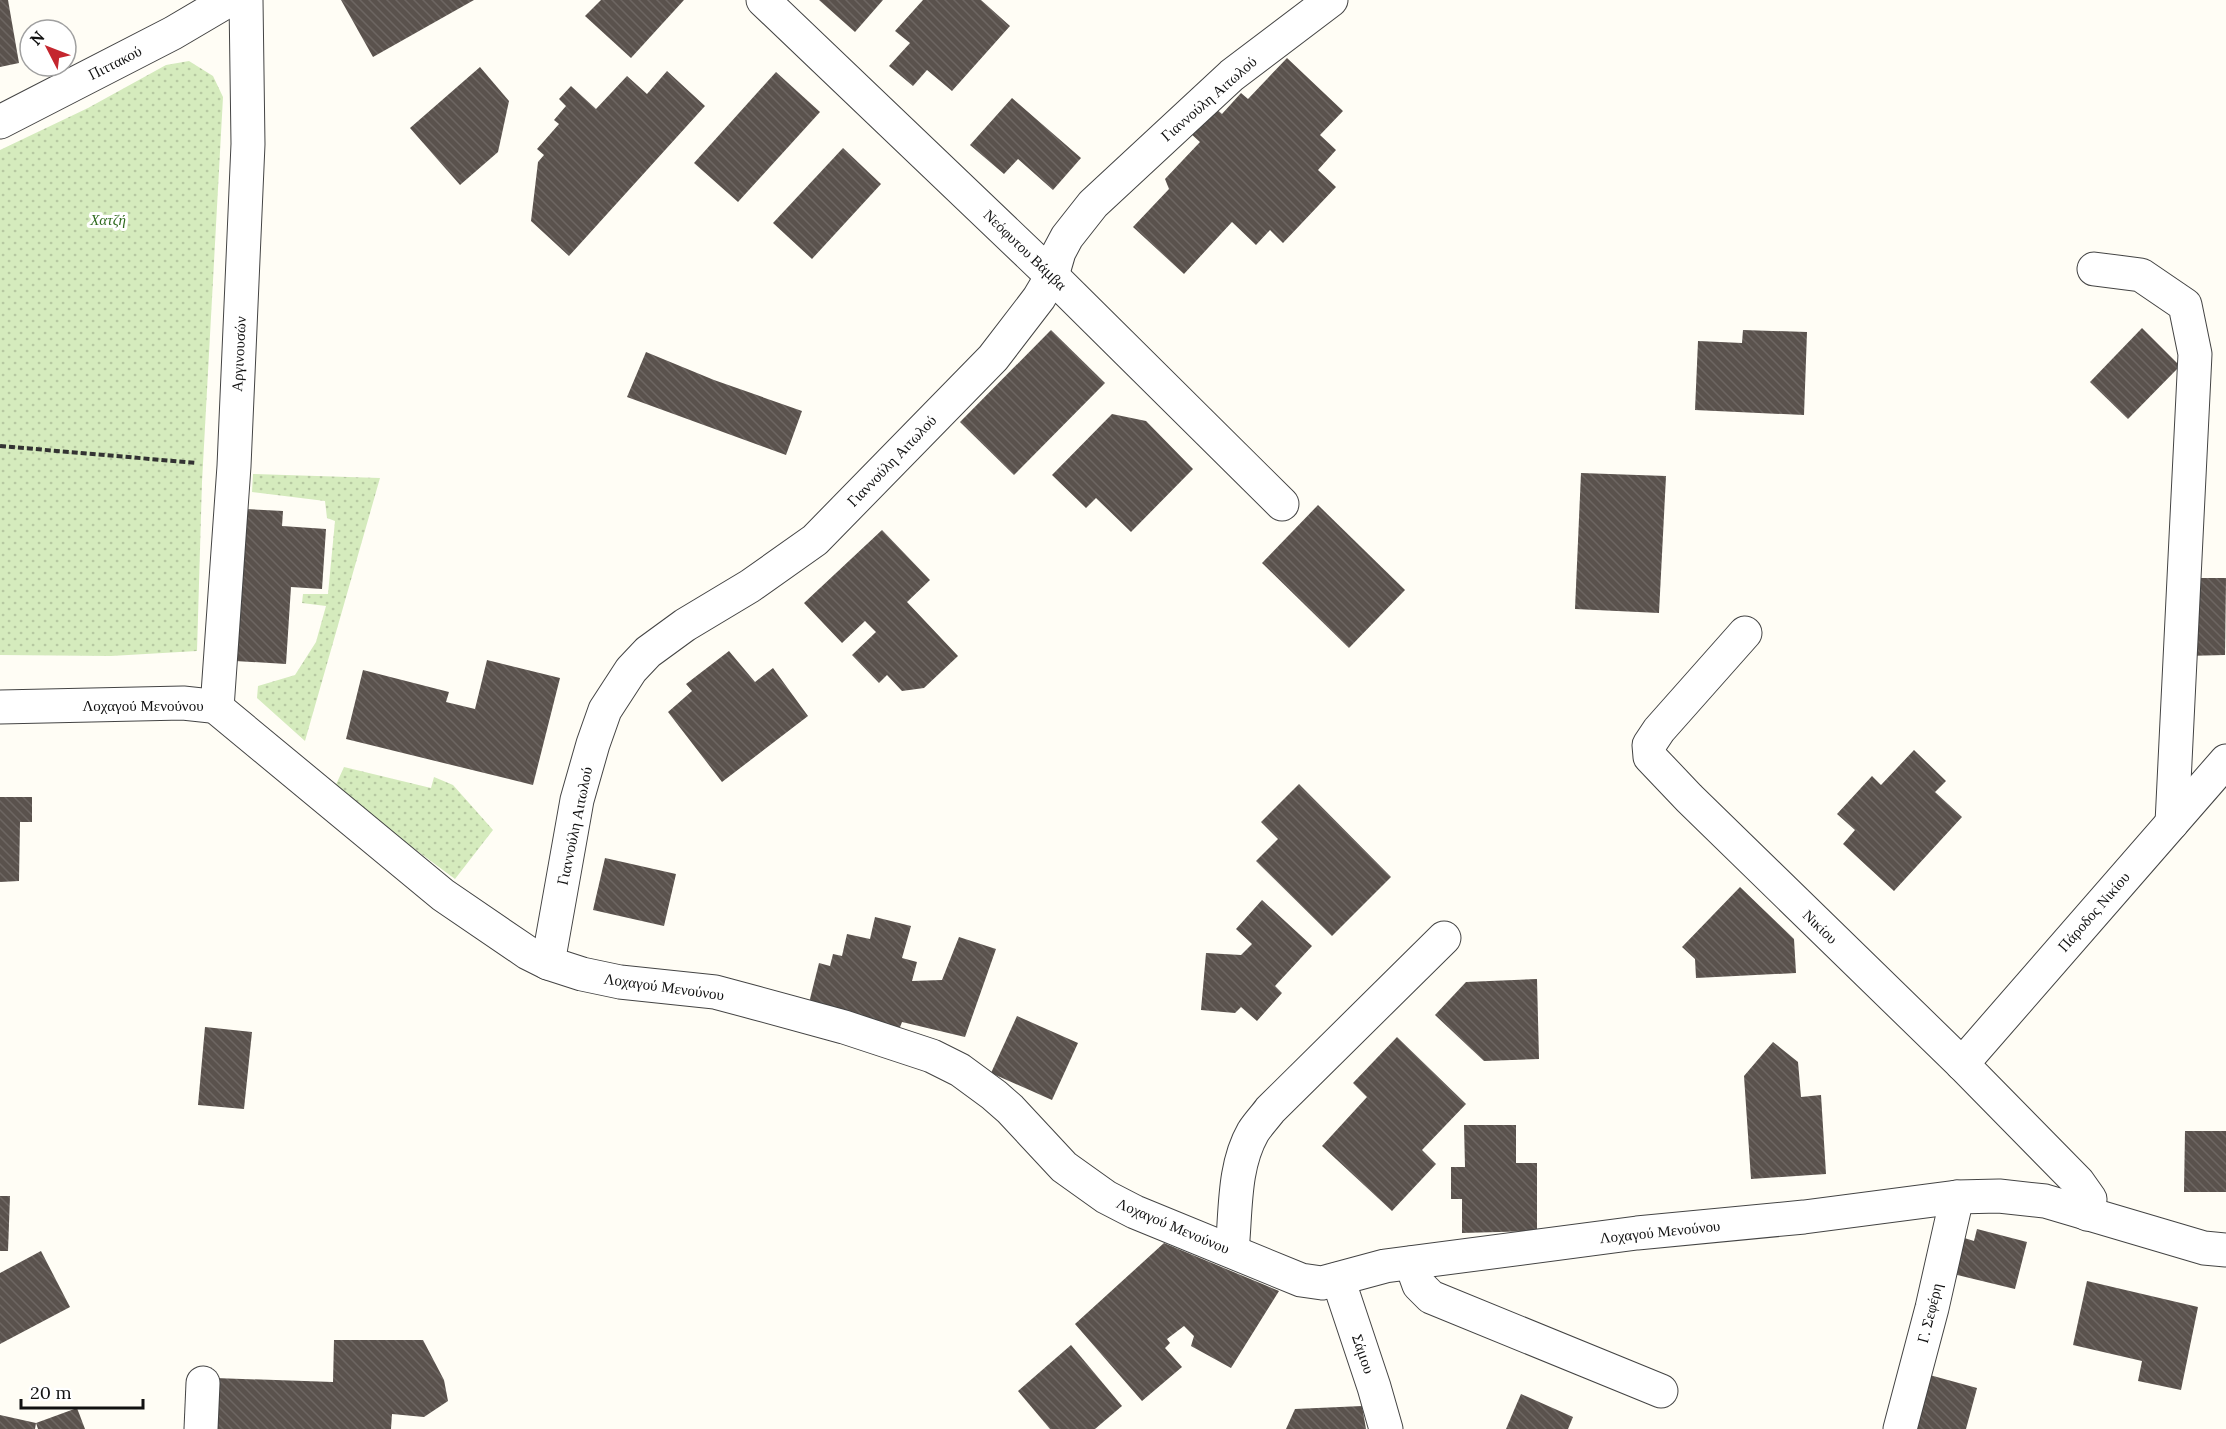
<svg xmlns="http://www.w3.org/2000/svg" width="2226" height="1429" viewBox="0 0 2226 1429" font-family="Lora,serif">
	<defs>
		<pattern id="grass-dots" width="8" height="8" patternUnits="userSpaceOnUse" patternTransform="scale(1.5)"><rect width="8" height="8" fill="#d5ebbd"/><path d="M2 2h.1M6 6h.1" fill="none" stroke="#b6c8a1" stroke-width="1.8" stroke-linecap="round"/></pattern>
		<pattern id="building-back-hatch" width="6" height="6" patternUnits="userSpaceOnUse" patternTransform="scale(1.5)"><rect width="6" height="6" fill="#5a524d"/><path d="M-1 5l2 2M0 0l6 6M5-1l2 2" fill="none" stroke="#6d6662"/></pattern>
	</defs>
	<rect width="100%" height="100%" fill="#fffdf5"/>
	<!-- grass -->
	<g fill="url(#grass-dots)">
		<polygon points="189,61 213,76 223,97 202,482 197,651 111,656 0,655 0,150 88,108 166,65"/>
		<polygon points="253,474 380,478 305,741 257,698 258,686 295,675 316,642 326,606 302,603 303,594 328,594 335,521 327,518 325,501 252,492"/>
		<polygon points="344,767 431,788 434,777 453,785 493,830 455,879 334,789"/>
	</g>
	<!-- building -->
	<g fill="url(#building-back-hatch)">
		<polygon points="0,0 8,0 19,63 0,67"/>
		<polygon points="341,0 474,0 373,57"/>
		<polygon points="601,0 684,0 631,58 585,16"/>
		<polygon points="819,0 883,0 855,32"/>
		<polygon points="923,0 981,0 1010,26 952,91 927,70 913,86 889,66 910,43 895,31"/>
		<polygon points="1287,58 1343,111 1320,135 1336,150 1318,170 1336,187 1283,243 1270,230 1256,245 1232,222 1184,274 1133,227 1169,189 1165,179 1200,142 1190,133 1215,108 1222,114 1241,93 1248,99"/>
		<polygon points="480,67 509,101 498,152 460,185 410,128"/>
		<polygon points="667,71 705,106 569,256 531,221 538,162 544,155 537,149 559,124 554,120 566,106 559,99 571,86 596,109 627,76 647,94"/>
		<polygon points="776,72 820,112 738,202 694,163"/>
		<polygon points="1012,98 1081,158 1053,190 1018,159 1004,174 970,145"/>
		<polygon points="843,148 881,184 812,259 773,223"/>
		<polygon points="2142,328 2180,366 2128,419 2090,382"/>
		<polygon points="1051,330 1105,383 1014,475 960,422"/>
		<polygon points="1743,330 1807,332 1804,415 1695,410 1698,341 1742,343"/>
		<polygon points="646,352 714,380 802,411 786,455 627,397"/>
		<polygon points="1112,414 1146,421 1193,469 1131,532 1096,498 1086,508 1052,475"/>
		<polygon points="1581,473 1666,476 1659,613 1575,609"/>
		<polygon points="1318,505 1405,590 1349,648 1262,563"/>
		<polygon points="245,509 283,511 282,526 326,529 322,589 291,587 286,664 235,661"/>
		<polygon points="882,530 930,580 907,602 958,656 924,688 902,691 887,675 879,683 852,655 876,632 865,621 842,643 804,603"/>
		<polygon points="2189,578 2226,578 2225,655 2185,656"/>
		<polygon points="729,651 755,682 773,668 808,716 722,782 668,712 692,691 686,684"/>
		<polygon points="487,660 560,678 533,785 346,739 363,670 449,692 446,702 475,709"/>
		<polygon points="1914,750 1946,781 1935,792 1962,817 1894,891 1843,844 1855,830 1837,814 1872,776 1881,785"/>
		<polygon points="1299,784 1391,877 1332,936 1256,861 1278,839 1261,822"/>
		<polygon points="0,797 32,797 32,822 20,822 19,881 0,882"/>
		<polygon points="605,858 676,874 664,926 593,910"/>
		<polygon points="1740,887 1794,939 1796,973 1696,978 1695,959 1682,947"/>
		<polygon points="1262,900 1312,946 1275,986 1282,993 1257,1021 1241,1007 1235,1013 1201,1010 1206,953 1241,955 1252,944 1236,929"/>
		<polygon points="875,917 911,926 902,958 917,962 912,981 942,980 959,937 996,949 965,1037 902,1022 899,1030 808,1007 819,963 830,966 833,954 842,956 847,934 870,939"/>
		<polygon points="1537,979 1539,1059 1484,1061 1435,1015 1466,982"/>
		<polygon points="1017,1016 1078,1043 1052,1100 991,1073"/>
		<polygon points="205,1027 252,1032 244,1109 198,1105"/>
		<polygon points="1397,1037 1466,1104 1422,1150 1436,1164 1392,1211 1322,1146 1367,1097 1353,1083"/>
		<polygon points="1773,1042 1798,1062 1801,1097 1821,1095 1826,1174 1751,1179 1744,1076"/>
		<polygon points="1464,1125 1516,1125 1516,1163 1537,1163 1537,1231 1462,1233 1462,1199 1451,1199 1451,1167 1465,1167"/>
		<polygon points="2185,1131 2226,1131 2226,1192 2184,1192"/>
		<polygon points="0,1196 10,1196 8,1251 0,1251"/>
		<polygon points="1977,1229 2027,1242 2015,1289 1949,1273 1958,1236 1974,1241"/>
		<polygon points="1164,1243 1279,1291 1231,1368 1191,1346 1194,1336 1184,1326 1167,1339 1170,1343 1165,1348 1182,1367 1142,1401 1075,1324"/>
		<polygon points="41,1251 70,1307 0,1344 0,1273"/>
		<polygon points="2087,1281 2198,1307 2181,1390 2138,1381 2142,1361 2073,1345"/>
		<polygon points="334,1340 423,1340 444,1380 448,1401 424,1417 392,1414 391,1429 214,1429 215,1378 333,1382"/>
		<polygon points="1071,1345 1122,1406 1095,1429 1050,1429 1018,1391"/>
		<polygon points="1926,1374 1977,1388 1966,1429 1911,1429"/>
		<polygon points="1521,1394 1573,1417 1568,1429 1506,1429"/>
		<polygon points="1362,1406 1366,1429 1286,1429 1295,1409"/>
		<polygon points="77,1408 85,1429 38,1429 36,1423"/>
		<polygon points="0,1415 36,1423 35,1429 0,1429"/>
	</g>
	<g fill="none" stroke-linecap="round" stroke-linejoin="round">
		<defs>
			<g id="minor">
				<polyline points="763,0 1052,276 1282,504"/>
				<polyline points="0,122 173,33 229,0"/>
				<polyline points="2094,269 2141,275 2185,305 2195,354 2172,823"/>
				<polyline points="1745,633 1659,730 1649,745 1650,757 1689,798 1962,1064 2078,1182 2090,1199 2087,1214"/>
				<polyline points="0,707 183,703 211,706 217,708 443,895 528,953 548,963 582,974 620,982 715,992 756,1003 844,1027 932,1056 960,1070 994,1095 1010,1109 1064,1167 1106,1197 1135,1212 1301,1280 1322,1283 1385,1266 1637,1233 1804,1217 1957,1197 1999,1196 2045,1201 2204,1248 2226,1250"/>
				<polyline points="217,708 234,466 248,144 246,0"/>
				<polyline points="548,963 577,800 593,744 605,710 631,670 648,652 685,625 750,586 815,540 993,358 1039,298 1052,276 1059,252 1067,237 1093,204 1232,75 1331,0"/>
				<polyline points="1962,1064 2226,761"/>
				<path d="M1232,1251C1236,1212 1233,1167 1253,1132C1258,1124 1265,1117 1270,1110L1444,938"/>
				<polyline points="1411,1263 1419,1285 1431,1297 1661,1391"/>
				<polyline points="1338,1279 1374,1387 1386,1429"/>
				<polyline points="201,1429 203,1383"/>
				<polyline points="1900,1429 1932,1308 1957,1197"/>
			</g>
		</defs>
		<!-- minor casing -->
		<use href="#minor" stroke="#444" stroke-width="35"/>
		<!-- path -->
		<polyline stroke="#333" stroke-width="4" stroke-dasharray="6 3" stroke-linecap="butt" points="0,446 197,463"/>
		<!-- minor -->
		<use href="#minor" stroke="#fff" stroke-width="33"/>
	</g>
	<g text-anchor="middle" stroke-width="6" stroke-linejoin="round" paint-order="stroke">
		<!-- street labels -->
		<g font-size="15" fill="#111" stroke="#fff">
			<text transform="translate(115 63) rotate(-27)" y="5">Πιττακού</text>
			<text transform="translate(1209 99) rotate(-41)" y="5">Γιαννούλη Αιτωλού</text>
			<text transform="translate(1025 250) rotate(44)" y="5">Νεόφυτου Βάμβα</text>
			<text transform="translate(239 354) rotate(-87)" y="5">Αργινουσών</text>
			<text transform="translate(892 461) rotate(-46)" y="5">Γιαννούλη Αιτωλού</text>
			<text x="143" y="711">Λοχαγού Μενούνου</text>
			<text transform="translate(575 826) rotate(-78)" y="5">Γιαννούλη Αιτωλού</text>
			<text transform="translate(2094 912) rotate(-49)" y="5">Πάροδος Νικίου</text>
			<text transform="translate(1820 927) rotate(44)" y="5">Νικίου</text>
			<text transform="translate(664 987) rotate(8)" y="5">Λοχαγού Μενούνου</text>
			<text transform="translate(1173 1226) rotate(23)" y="5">Λοχαγού Μενούνου</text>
			<text transform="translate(1660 1232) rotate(-6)" y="5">Λοχαγού Μενούνου</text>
			<text transform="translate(1930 1313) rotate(-76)" y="5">Γ. Σεφέρη</text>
			<text transform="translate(1363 1354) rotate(71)" y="5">Σάμου</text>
		</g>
		<!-- park labels -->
		<g font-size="15" font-style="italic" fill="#2f6b1f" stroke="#fff">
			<text x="108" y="225">Χατζή</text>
		</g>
	</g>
	<!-- north arrow -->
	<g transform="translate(48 48) rotate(312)"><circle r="28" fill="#ffffff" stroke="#a0a0a0" stroke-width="1.5"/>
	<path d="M0-4.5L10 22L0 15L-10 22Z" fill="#c4262e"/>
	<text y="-9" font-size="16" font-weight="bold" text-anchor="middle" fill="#111111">N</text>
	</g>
	<!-- scale -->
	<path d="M21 1399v9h122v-9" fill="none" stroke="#111111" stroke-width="3"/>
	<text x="30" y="1399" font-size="18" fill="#111111" stroke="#ffffff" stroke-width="4.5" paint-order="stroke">20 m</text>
</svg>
